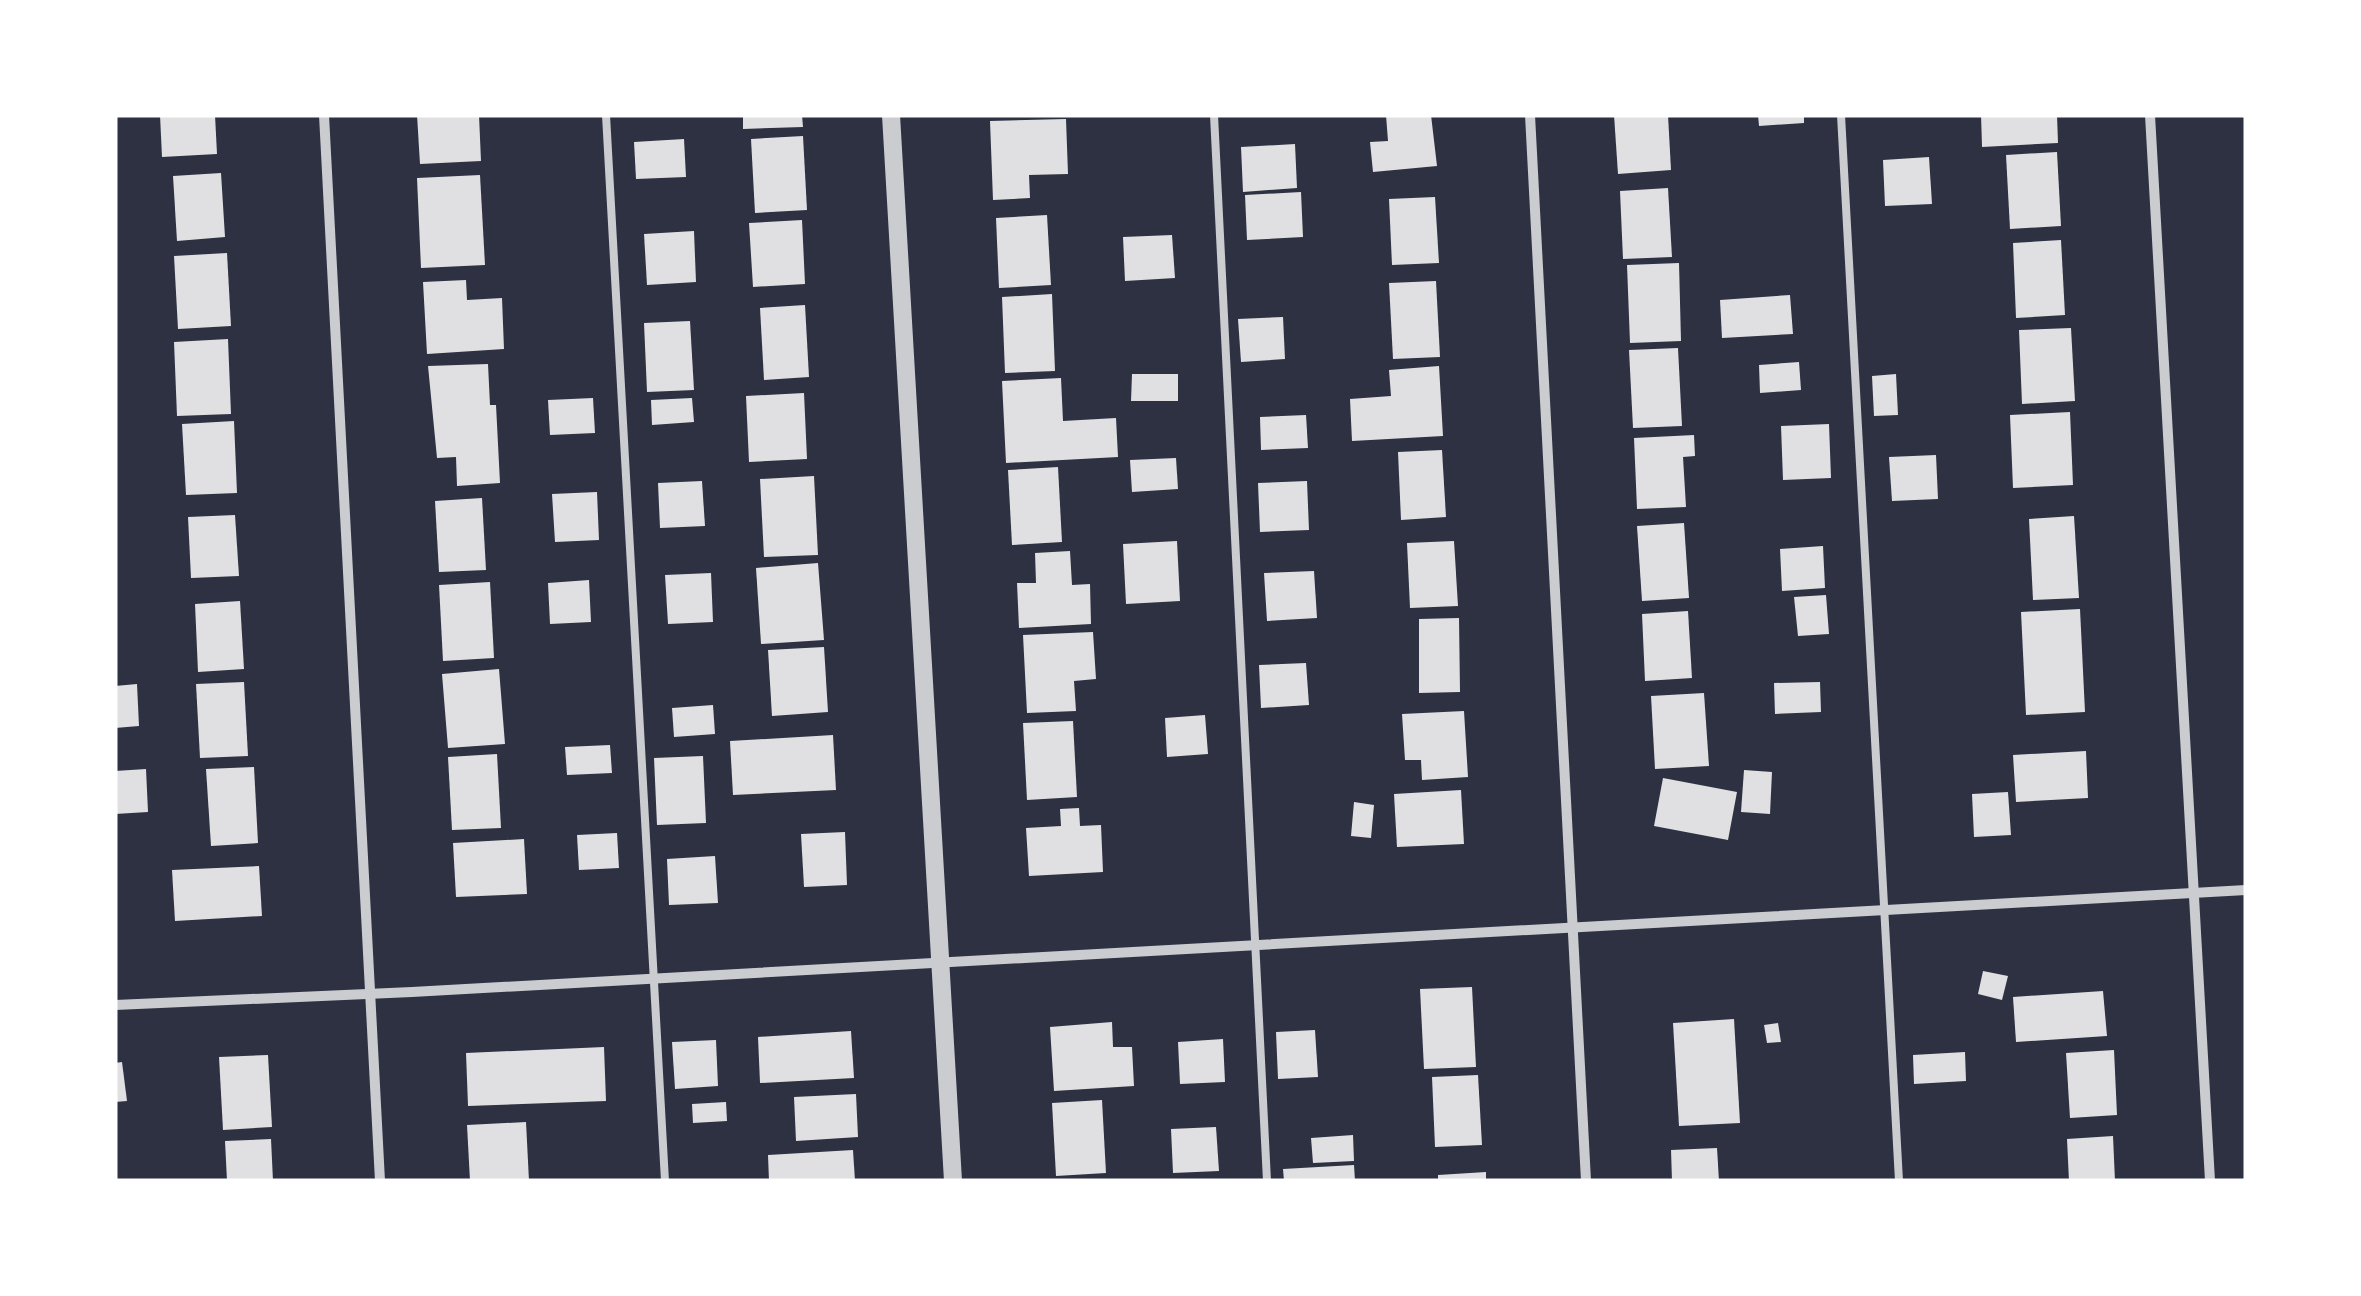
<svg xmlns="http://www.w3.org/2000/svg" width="2361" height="1296" viewBox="0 0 2361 1296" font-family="Cabin,sans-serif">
	<rect width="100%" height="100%" fill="#2d3142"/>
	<!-- building -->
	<g fill="#e0e0e3">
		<polygon points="160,115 215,115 217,154 162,157"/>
		<polygon points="417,115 479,115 481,161 420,164"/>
		<polygon points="743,115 802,115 803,127 743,129"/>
		<polygon points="1386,115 1431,115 1437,166 1373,172 1370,142 1388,141"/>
		<polygon points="1614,115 1668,115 1671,170 1618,174"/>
		<polygon points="1758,115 1804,115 1804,123 1759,126"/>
		<polygon points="1981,115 2057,115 2058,143 1982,147"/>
		<polygon points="1066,119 1068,174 1029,175 1030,198 993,200 990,121"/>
		<polygon points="803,136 807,210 755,213 751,139"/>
		<polygon points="684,139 686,177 636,179 634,142"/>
		<polygon points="1295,144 1297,188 1243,192 1241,147"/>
		<polygon points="2057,152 2061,226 2010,229 2006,155"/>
		<polygon points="1929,157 1932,204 1885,206 1883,160"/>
		<polygon points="221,173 225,237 177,241 173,176"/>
		<polygon points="480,175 485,265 421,268 417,178"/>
		<polygon points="1668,188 1672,257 1623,259 1620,191"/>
		<polygon points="1301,192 1303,237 1247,240 1245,195"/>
		<polygon points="1435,197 1439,263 1392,265 1389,199"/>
		<polygon points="1047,215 1051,285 999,288 996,218"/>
		<polygon points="802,220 805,284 753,287 749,223"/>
		<polygon points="694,231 696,282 647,285 644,234"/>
		<polygon points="1172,235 1175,278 1125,281 1123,237"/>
		<polygon points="2061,240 2065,315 2016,318 2013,243"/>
		<polygon points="227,253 231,326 178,329 174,256"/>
		<polygon points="1679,263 1681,341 1630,343 1627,265"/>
		<polygon points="466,280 467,300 502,298 504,349 427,354 423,282"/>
		<polygon points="1436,281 1440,357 1393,359 1389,283"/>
		<polygon points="1052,294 1055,371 1005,373 1002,297"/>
		<polygon points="1790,295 1793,334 1722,338 1720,300"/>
		<polygon points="805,305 809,377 764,380 760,308"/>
		<polygon points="1283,317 1285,359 1241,362 1238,319"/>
		<polygon points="690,321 694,390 647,392 644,323"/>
		<polygon points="2071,328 2075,401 2022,404 2019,330"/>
		<polygon points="228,339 231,414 177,416 174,342"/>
		<polygon points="1678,348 1682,426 1633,428 1629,350"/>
		<polygon points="1799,362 1801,390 1760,393 1759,365"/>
		<polygon points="488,364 490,405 496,405 500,483 457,486 456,457 437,458 428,366"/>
		<polygon points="1439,366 1443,436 1352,441 1350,399 1391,396 1389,370"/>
		<polygon points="1132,374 1178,374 1178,401 1131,401"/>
		<polygon points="1896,374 1898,415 1874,416 1872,376"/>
		<polygon points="1061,378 1063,421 1116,418 1118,457 1006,463 1002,381"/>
		<polygon points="804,393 807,459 749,462 746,396"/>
		<polygon points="593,398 595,433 550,435 548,400"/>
		<polygon points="692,398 694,422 652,425 651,400"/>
		<polygon points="2070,412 2073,485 2013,488 2010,415"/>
		<polygon points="1306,415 1308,448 1261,450 1260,417"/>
		<polygon points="234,421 237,493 186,495 182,424"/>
		<polygon points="1829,424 1831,478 1783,480 1781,426"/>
		<polygon points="1694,435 1695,456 1683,457 1686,507 1637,509 1634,438"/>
		<polygon points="1442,450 1446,517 1401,520 1398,452"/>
		<polygon points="1936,455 1938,499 1892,501 1889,457"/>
		<polygon points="1176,458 1178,489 1132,492 1130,460"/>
		<polygon points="1058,467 1062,542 1012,545 1008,470"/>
		<polygon points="814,476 818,555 764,557 760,479"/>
		<polygon points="702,481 705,526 660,528 658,483"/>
		<polygon points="1307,481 1309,530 1260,532 1258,483"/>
		<polygon points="597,492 599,540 555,542 552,494"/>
		<polygon points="482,498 486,570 439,572 435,501"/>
		<polygon points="235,515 239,576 191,578 188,517"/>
		<polygon points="2074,516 2079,598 2033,600 2029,519"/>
		<polygon points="1684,523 1689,598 1642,601 1637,526"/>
		<polygon points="1177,541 1180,601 1126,604 1123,544"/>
		<polygon points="1454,541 1458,606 1410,608 1407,543"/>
		<polygon points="1823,546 1825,588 1782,591 1780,549"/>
		<polygon points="1070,551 1072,585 1090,584 1091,624 1019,628 1017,583 1036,583 1035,553"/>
		<polygon points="818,563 824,640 761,644 756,568"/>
		<polygon points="1314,571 1317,618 1267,621 1264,573"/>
		<polygon points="711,573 713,622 668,624 665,575"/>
		<polygon points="589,580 591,622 550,624 548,583"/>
		<polygon points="490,582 494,658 443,661 439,585"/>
		<polygon points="1826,595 1829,634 1798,636 1794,597"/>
		<polygon points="240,601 244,669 198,672 195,604"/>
		<polygon points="2080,609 2085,712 2026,715 2021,612"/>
		<polygon points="1688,611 1692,678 1645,681 1642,614"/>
		<polygon points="1459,618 1460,692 1419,693 1419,619"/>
		<polygon points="1093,632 1096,679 1074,681 1076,711 1027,713 1023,635"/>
		<polygon points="824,647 828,712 772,716 768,650"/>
		<polygon points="1306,663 1309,705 1261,708 1259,665"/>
		<polygon points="499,669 505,744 448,748 442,674"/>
		<polygon points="244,682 248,756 200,758 196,684"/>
		<polygon points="1820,682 1821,712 1775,714 1774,683"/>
		<polygon points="137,684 139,726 115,728 115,686"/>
		<polygon points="1704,693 1709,766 1655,769 1651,696"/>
		<polygon points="713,705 715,734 674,737 672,708"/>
		<polygon points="1464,711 1468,777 1422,780 1421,760 1405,760 1402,714"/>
		<polygon points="1205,715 1208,754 1167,757 1165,718"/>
		<polygon points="1073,721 1077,797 1027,800 1023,723"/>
		<polygon points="833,735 836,790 733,795 730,741"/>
		<polygon points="610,745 612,773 567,775 565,747"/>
		<polygon points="2086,751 2088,798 2016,802 2013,755"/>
		<polygon points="497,754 501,828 452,830 448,757"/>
		<polygon points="703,756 706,823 657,825 654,758"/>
		<polygon points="254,767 258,843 211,846 206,769"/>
		<polygon points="146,769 148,812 115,814 115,771"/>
		<polygon points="1744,770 1772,772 1770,814 1741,812"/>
		<polygon points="1663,778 1737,792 1728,840 1654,826"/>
		<polygon points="1461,790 1464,844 1397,847 1394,794"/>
		<polygon points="2008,792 2011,835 1974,837 1972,794"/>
		<polygon points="1354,802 1374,805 1371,838 1351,836"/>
		<polygon points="1079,808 1080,826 1101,825 1103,872 1029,876 1026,828 1061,826 1060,809"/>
		<polygon points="845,832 847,885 804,887 801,834"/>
		<polygon points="617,833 619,868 579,870 577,835"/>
		<polygon points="524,839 527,894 456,897 453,843"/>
		<polygon points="715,856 718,903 669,905 667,859"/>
		<polygon points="259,866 262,916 175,921 172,870"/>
		<polygon points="1983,971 2008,976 2002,1000 1978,994"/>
		<polygon points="1472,987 1476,1067 1424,1069 1420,989"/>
		<polygon points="2103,991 2107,1036 2016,1042 2013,997"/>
		<polygon points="1734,1019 1740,1123 1679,1126 1673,1023"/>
		<polygon points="1112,1022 1113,1047 1132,1047 1134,1086 1054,1091 1050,1027"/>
		<polygon points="1778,1023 1781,1042 1767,1043 1764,1025"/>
		<polygon points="1315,1030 1318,1077 1278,1079 1276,1032"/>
		<polygon points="851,1031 854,1078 760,1083 758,1037"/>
		<polygon points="1223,1039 1225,1082 1180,1084 1178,1042"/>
		<polygon points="716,1040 718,1086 675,1089 672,1042"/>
		<polygon points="604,1047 606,1101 468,1106 466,1053"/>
		<polygon points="2114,1050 2117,1115 2070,1118 2066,1053"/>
		<polygon points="1965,1052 1966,1081 1914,1084 1913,1055"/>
		<polygon points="268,1055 272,1127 223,1130 219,1057"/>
		<polygon points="122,1062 127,1101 115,1102 115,1063"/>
		<polygon points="1478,1075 1482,1145 1435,1147 1432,1077"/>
		<polygon points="856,1094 858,1137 796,1141 794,1097"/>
		<polygon points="1102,1100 1106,1173 1056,1176 1052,1103"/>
		<polygon points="726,1102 727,1121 693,1123 692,1104"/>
		<polygon points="526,1122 529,1181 470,1181 467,1125"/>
		<polygon points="1216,1127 1219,1171 1173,1173 1171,1129"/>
		<polygon points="1353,1135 1354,1161 1313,1163 1311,1138"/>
		<polygon points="2113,1136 2115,1181 2069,1181 2067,1139"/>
		<polygon points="271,1139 273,1181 227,1181 225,1141"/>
		<polygon points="1717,1148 1719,1181 1672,1181 1671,1150"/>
		<polygon points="853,1150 855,1181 769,1181 768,1155"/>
		<polygon points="1354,1165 1355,1181 1284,1181 1283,1169"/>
		<polygon points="1486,1172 1486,1181 1438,1181 1438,1175"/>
	</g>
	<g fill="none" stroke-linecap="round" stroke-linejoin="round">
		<!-- service -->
		<g stroke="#caccd0" stroke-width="8">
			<polyline points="606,115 665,1181"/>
			<polyline points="1214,115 1267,1181"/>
			<polyline points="1841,115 1899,1181"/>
		</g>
		<!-- minor -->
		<g stroke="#caccd0" stroke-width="10">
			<polyline points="324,115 380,1181"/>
			<polyline points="1530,115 1586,1181"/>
			<polyline points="2150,115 2210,1181"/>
			<polyline points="115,1005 412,992 2246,890"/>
		</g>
		<!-- tertiary -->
		<polyline stroke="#caccd0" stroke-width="18" points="891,115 953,1181"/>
	</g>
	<!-- border -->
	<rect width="2361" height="1296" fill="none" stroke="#ffffff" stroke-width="235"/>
</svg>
